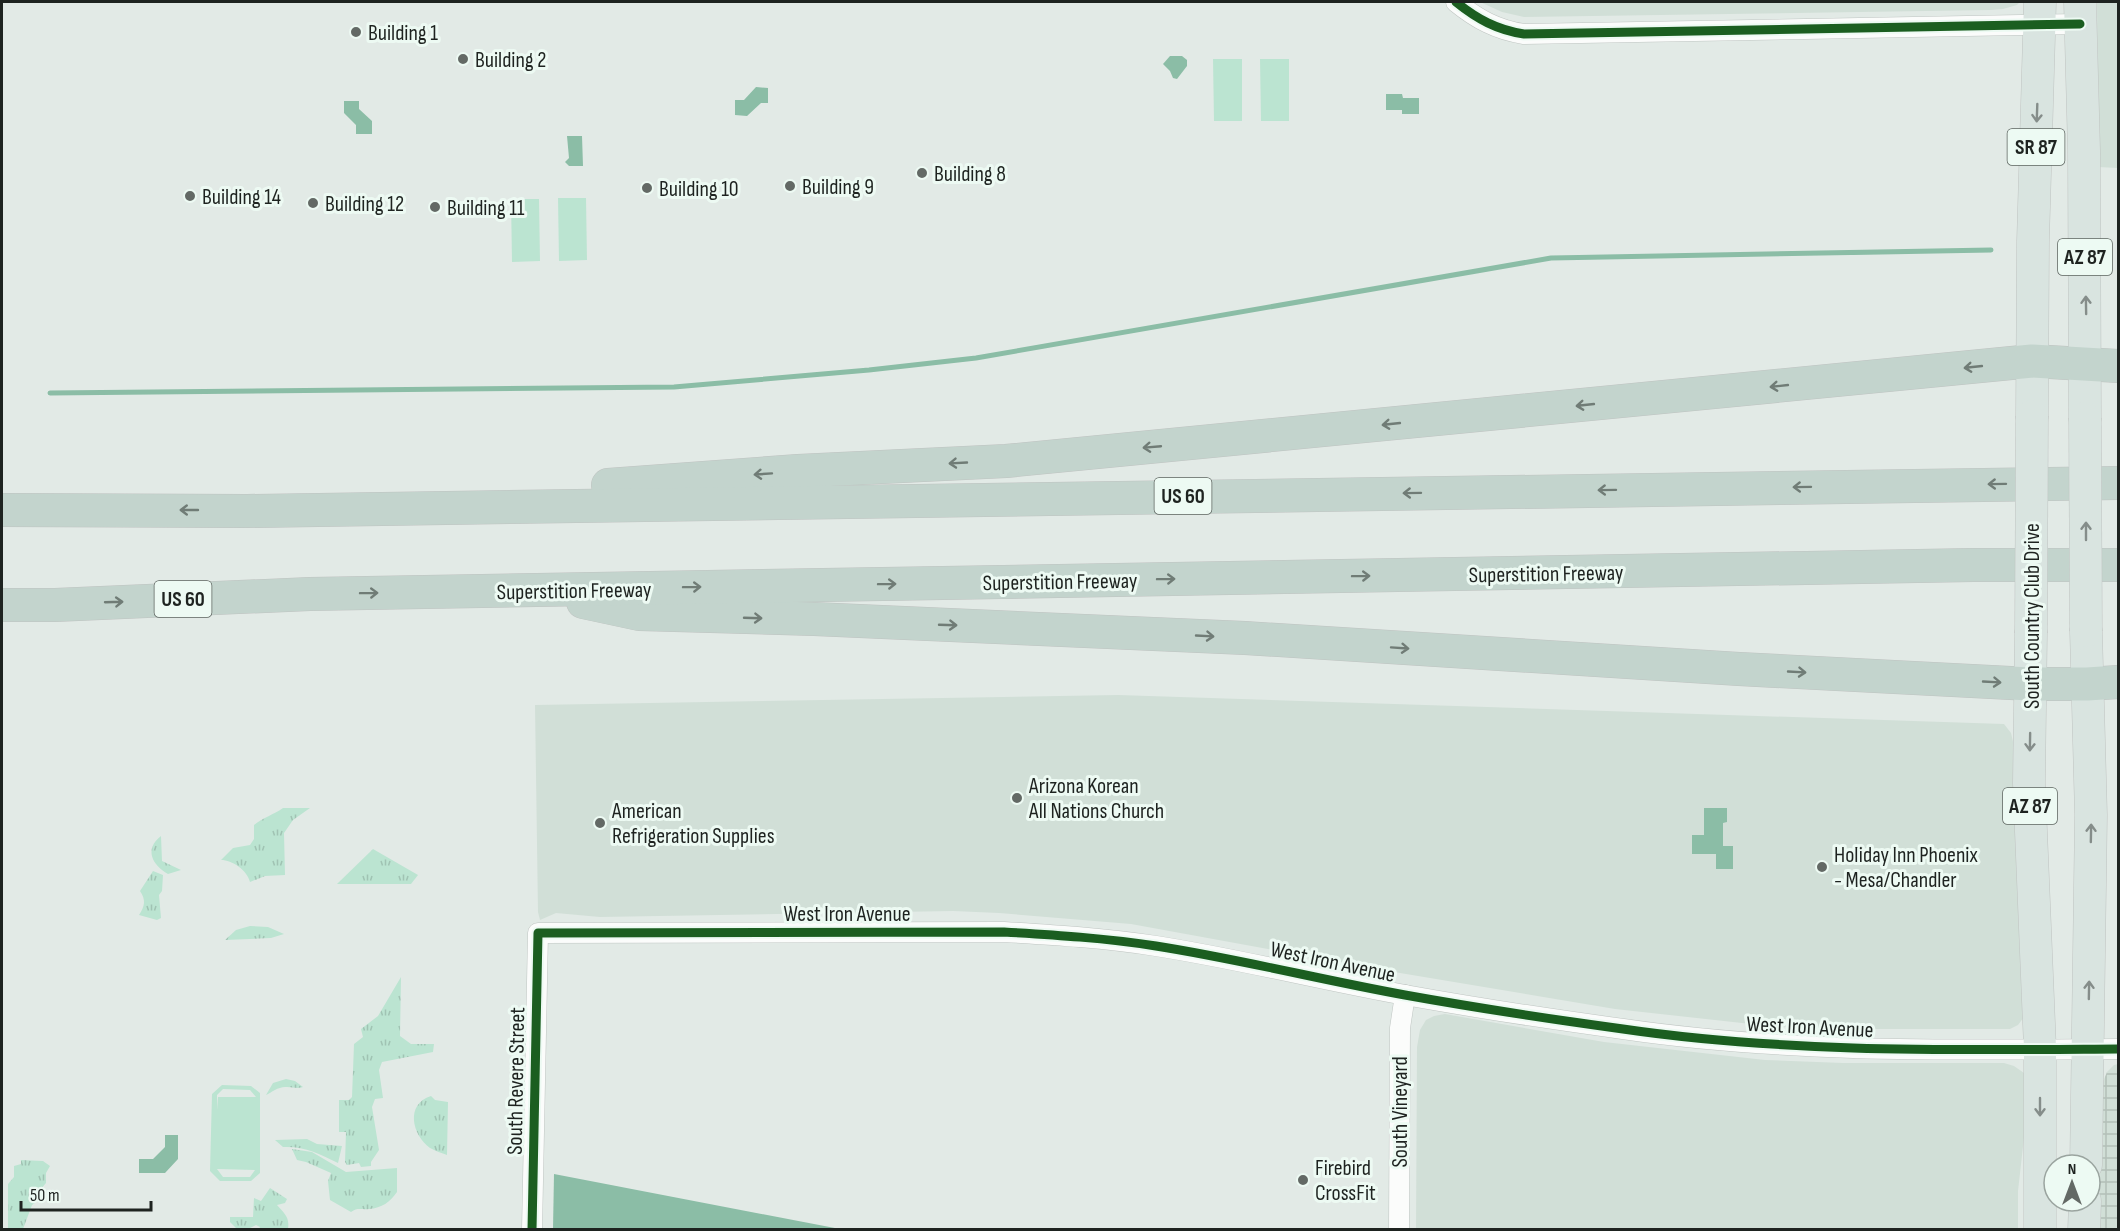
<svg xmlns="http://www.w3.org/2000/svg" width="2120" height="1231" viewBox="0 0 2120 1231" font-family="'Sofia Sans Condensed',sans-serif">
	<defs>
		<pattern id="industrial-grid" width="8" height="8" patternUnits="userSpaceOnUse" patternTransform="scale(1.5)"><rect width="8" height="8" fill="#d1dfd7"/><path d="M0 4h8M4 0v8" fill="none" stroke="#b3bfb8"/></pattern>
		<pattern id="park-tufts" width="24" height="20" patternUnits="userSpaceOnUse" patternTransform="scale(1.5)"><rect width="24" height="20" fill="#bbe4d1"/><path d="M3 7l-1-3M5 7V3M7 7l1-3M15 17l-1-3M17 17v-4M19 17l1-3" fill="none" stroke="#a0c3b3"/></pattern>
	</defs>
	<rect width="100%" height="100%" fill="#e2eae6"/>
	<!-- built -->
	<g fill="#d1dfd7">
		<polygon points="1480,2 2020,2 2017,5 2003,9 1991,10 1524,17 1502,12"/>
		<polygon points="2097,2 2118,2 2118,168 2098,167"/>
		<polygon points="1118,695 2004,724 2011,733 2014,746 2026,990 2024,1017 2018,1025 2010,1029 1812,1029 1742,1023 1615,1009 1400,973 1131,924 999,913 953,911 600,917 556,913 540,920 538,912 535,705"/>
		<polygon points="1445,1014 1604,1042 1765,1060 1843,1063 2004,1063 2014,1066 2024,1073 2029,1082 2029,1093 2018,1191 2018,1229 1416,1230 1417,1047 1420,1030 1426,1020 1434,1016"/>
	</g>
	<!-- industrial -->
	<polygon fill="url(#industrial-grid)" points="2118,1064 2118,1229 2099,1230 2102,1084 2107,1072 2114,1065"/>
	<!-- park -->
	<g fill="url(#park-tufts)">
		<path d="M283,808H310L293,820L284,833L285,875L265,876L250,882C247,870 232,860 221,860L233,848L250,845L254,839V825C264,817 273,815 283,808Z"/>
		<path d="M161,836L162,861L181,870L168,874C152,865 144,849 161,836Z"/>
		<polygon points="373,849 418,875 411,884 337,884"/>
		<path d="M153,871L163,875L162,891L159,895L161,918L157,920L139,915C145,906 146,900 140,891Z"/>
		<polygon points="250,926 268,927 284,934 271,938 225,940 236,930"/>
		<polygon points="401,977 400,1036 411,1044 434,1044 433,1052 382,1062 379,1070 383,1098 375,1099 372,1107 379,1150 371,1162 371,1166 361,1167 359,1163 347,1165 345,1162 346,1132 339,1132 339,1100 349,1100 352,1097 354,1044 363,1037 361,1029 378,1016"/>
		<path d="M286,1079L295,1081L303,1087C296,1089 294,1087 287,1087C279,1086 272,1092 266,1095L273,1083Z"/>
		<path d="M431,1096L435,1100L448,1102L447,1155C442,1153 435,1151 430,1148C412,1135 405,1104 431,1096Z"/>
		<path d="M307,1139L317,1144L342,1146L338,1163C320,1154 304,1146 283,1147L275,1140Z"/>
		<path d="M292,1149L312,1152L346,1172L397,1168V1192C390,1202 382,1208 369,1209C361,1210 358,1207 351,1212L330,1200L328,1181L331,1173L306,1162L297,1160Z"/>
		<polygon points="21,1160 43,1161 50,1166 46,1173 46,1183 40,1190 40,1199 32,1205 23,1229 8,1229 8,1184 14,1177 14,1166 21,1164"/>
		<path d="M270,1188L287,1199L285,1203L277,1205C284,1213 290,1217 288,1229H259L260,1227L256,1225L250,1228L237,1229L230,1222V1217H253L254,1198L261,1201Z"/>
	</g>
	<!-- pitch -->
	<g fill="#bbe4d1" fill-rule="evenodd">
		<polygon points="1213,59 1242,59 1242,121 1214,121"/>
		<polygon points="1260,59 1289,59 1289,121 1261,121"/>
		<polygon points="558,198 586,198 587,260 559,261"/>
		<polygon points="511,199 539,199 540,261 512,262"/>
		<path d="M222,1085L251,1086L260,1093V1173L251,1181H220L210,1171L212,1094ZM223,1089L250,1090L256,1097H218L217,1110V1095ZM217,1169L255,1170L250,1177H223Z"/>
	</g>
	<!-- water -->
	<g fill="#8bbda6">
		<polygon points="1170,56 1182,56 1187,60 1187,66 1177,79 1173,78 1170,71 1163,64"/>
		<polygon points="756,87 768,88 768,103 761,103 747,116 735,115 735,100 744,100"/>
		<polygon points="1386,94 1402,94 1403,98 1419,98 1419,114 1402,114 1402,110 1386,110"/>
		<polygon points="344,101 359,101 359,109 372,121 372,134 356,134 356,125 344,113"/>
		<polygon points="567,136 582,136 583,166 569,166 565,162 569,158"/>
		<polygon points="1704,808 1727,808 1727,822 1723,823 1723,846 1733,846 1733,869 1716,869 1716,854 1692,854 1692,835 1704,835"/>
		<polygon points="165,1135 178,1135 178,1159 165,1173 139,1173 139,1159 153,1159 165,1147"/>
		<polygon points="554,1174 840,1229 553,1229"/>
	</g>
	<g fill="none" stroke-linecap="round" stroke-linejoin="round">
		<!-- stream -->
		<polyline stroke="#8bbda6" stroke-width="5" points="50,393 674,387 869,370 976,358 1551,258 1991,250"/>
		<defs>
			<g id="minor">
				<path d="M1456,2C1477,19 1497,30 1524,34L2080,24"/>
				<path d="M532,1230L538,933L1004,932C1055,935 1105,938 1156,946C1239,959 1322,980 1405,995C1477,1008 1550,1019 1623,1029C1787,1053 1953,1050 2118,1049"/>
				<polyline points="1399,1230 1400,1028 1405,995"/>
			</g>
			<g id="primary">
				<polyline points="2080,2 2084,151 2085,418"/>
				<polyline points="2032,416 2033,241 2040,2"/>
				<polyline points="2031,633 2029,783 2040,1048 2040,1230"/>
				<polyline points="2086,1165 2091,815 2086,631"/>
				<polyline points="2084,1230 2085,1201"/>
			</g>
			<g id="motorway">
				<polyline points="608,485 798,471 1006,461 2032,361 2118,366"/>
				<polyline points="2,510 247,511 2118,483"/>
				<polyline points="583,602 639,614 814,619 1245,638 1739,669 2030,684 2087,684 2118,682"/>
				<polyline points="2,605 55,605 310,594 1973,565 2118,565"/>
			</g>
		</defs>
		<!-- minor casing -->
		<use href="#minor" stroke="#bfc5c2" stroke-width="21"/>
		<!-- primary casing -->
		<use href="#primary" stroke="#bfc3c1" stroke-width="33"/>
		<!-- motorway casing -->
		<use href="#motorway" stroke="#bfc3c1" stroke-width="34"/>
		<!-- minor -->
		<use href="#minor" stroke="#fbfcfb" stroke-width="20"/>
		<!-- primary -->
		<use href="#primary" stroke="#d9e4e0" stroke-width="32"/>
		<!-- motorway -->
		<use href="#motorway" stroke="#c3d4cd" stroke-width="33"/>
		<defs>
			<g id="primary-bridge">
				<polyline points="2085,418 2086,631"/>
				<polyline points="2031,633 2032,416"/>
			</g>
		</defs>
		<!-- primary-bridge casing -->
		<use href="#primary-bridge" stroke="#bfc3c1" stroke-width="33" stroke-linecap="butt"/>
		<!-- primary-bridge -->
		<use href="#primary-bridge" stroke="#d9e4e0" stroke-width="32"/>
		<defs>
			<g id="cycleway">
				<path d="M1456,2C1477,19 1497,30 1524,34L2080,24"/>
				<path d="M532,1230L538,933L1004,932C1055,935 1105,938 1156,946C1239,959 1322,980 1405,995C1477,1008 1550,1019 1623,1029C1787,1053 1953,1050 2118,1049"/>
			</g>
		</defs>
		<!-- cycleway casing -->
		<use href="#cycleway" stroke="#edfaf3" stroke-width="13"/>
		<!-- cycleway -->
		<use href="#cycleway" stroke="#1b5e20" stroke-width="9"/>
	</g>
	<!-- one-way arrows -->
	<defs><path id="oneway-shaft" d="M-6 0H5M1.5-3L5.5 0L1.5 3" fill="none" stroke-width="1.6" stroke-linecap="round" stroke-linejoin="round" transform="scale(1.5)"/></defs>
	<g stroke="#858d8a">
		<use href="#oneway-shaft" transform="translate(2037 113) rotate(92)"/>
		<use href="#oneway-shaft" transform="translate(2086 305) rotate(-91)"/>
		<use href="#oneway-shaft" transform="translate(2086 531) rotate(-90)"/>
		<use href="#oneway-shaft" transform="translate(2030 742) rotate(91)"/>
		<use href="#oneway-shaft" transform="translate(2091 833) rotate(-89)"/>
		<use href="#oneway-shaft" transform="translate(2089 990) rotate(-89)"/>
		<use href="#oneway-shaft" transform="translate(2040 1107) rotate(90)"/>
	</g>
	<g stroke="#707c76">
		<use href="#oneway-shaft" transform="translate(1973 367) rotate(174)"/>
		<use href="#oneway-shaft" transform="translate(1779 386) rotate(174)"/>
		<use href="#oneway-shaft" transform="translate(1585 405) rotate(174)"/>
		<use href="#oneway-shaft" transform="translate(1391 424) rotate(174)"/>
		<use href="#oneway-shaft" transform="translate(1152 447) rotate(175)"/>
		<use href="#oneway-shaft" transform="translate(958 463) rotate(177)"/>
		<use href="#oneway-shaft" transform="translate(763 474) rotate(176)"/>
		<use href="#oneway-shaft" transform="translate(1997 484) rotate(179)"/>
		<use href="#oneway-shaft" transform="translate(1802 487) rotate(179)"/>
		<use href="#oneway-shaft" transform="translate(1607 490) rotate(179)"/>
		<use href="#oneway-shaft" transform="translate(1412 493) rotate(179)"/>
		<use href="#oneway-shaft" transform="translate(189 510) rotate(-180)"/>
		<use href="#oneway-shaft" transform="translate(1361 576) rotate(-1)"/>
		<use href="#oneway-shaft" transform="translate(1166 579) rotate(-1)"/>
		<use href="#oneway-shaft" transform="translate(887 584) rotate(-1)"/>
		<use href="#oneway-shaft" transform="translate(692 587) rotate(-1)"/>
		<use href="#oneway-shaft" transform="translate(369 593) rotate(-1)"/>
		<use href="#oneway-shaft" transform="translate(114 602) rotate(-2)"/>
		<use href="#oneway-shaft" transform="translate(753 618) rotate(2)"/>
		<use href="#oneway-shaft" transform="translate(948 625) rotate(2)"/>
		<use href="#oneway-shaft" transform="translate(1205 636) rotate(3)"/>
		<use href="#oneway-shaft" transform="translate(1400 648) rotate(4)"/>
		<use href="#oneway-shaft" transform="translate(1797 672) rotate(3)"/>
		<use href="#oneway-shaft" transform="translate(1992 682) rotate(3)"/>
	</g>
	<!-- markers -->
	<g fill="#636965" stroke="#edfaf3" stroke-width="2">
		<circle cx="356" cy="32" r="6"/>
		<circle cx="463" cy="59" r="6"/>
		<circle cx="922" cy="173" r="6"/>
		<circle cx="790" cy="186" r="6"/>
		<circle cx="647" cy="188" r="6"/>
		<circle cx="190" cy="196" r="6"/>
		<circle cx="313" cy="203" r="6"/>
		<circle cx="435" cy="207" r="6"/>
		<circle cx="1017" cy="798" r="6"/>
		<circle cx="600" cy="823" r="6"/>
		<circle cx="1822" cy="867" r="6"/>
		<circle cx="1303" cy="1180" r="6"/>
	</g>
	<g text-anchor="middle" stroke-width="6" stroke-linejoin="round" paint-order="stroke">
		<!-- shield labels -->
		<g fill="#edfaf3" stroke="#5c645f" stroke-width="1.5">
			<rect x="2007.5" y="129" width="57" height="36" rx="4.5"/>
			<rect x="2058" y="239" width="54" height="36" rx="4.5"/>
			<rect x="1154.5" y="478" width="57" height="36" rx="4.5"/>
			<rect x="154.5" y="581" width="57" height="36" rx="4.5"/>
			<rect x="2003" y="788" width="54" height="36" rx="4.5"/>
		</g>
		<g font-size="21" font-weight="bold" fill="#1e2320">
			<text x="2036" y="154">SR 87</text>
			<text x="2085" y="264">AZ 87</text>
			<text x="1183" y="503">US 60</text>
			<text x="183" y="606">US 60</text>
			<text x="2030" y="813">AZ 87</text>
		</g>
		<!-- poi labels -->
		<g font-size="22" fill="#1e2320" stroke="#edfaf3" text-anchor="start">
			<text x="368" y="40">Building 1</text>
			<text x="475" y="67">Building 2</text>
			<text x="934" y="181">Building 8</text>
			<text x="802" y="194">Building 9</text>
			<text x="659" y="196">Building 10</text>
			<text x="202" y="204">Building 14</text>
			<text x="325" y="211">Building 12</text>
			<text x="447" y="215">Building 11</text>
			<text x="1029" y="793">Arizona Korean<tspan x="1029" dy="25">All Nations Church</tspan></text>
			<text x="612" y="818">American<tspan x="612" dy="25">Refrigeration Supplies</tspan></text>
			<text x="1834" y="862">Holiday Inn Phoenix<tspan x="1834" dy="25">- Mesa/Chandler</tspan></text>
			<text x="1315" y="1175">Firebird<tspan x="1315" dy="25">CrossFit</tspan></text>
		</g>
		<!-- street labels -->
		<g font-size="22" fill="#1e2320" stroke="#edfaf3">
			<text transform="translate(1546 573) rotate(-1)" y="8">Superstition Freeway</text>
			<text transform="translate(1060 581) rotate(-1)" y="8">Superstition Freeway</text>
			<text transform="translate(574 590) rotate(-1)" y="8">Superstition Freeway</text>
			<text transform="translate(2031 616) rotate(-90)" y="8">South Country Club Drive</text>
			<text x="847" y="921">West Iron Avenue</text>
			<text transform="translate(1333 961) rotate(12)" y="8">West Iron Avenue</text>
			<text transform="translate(1810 1026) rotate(3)" y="8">West Iron Avenue</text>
			<text transform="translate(515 1081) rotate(-89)" y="8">South Revere Street</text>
			<text transform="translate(1399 1112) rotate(-90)" y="8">South Vineyard</text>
		</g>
	</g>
	<!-- border -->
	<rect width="2120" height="1231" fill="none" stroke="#1e2320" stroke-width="6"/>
	<!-- north arrow -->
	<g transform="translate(2072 1183)"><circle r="28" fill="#edfaf3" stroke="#9aa49f" stroke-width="1.5"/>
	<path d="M0-4.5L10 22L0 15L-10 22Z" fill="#636965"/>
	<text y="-9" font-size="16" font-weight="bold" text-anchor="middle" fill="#1e2320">N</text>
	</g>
	<!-- scale -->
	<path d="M21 1201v9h130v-9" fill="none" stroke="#1e2320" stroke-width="3"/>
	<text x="30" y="1201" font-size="18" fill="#1e2320" stroke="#edfaf3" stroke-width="4.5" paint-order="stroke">50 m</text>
</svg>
